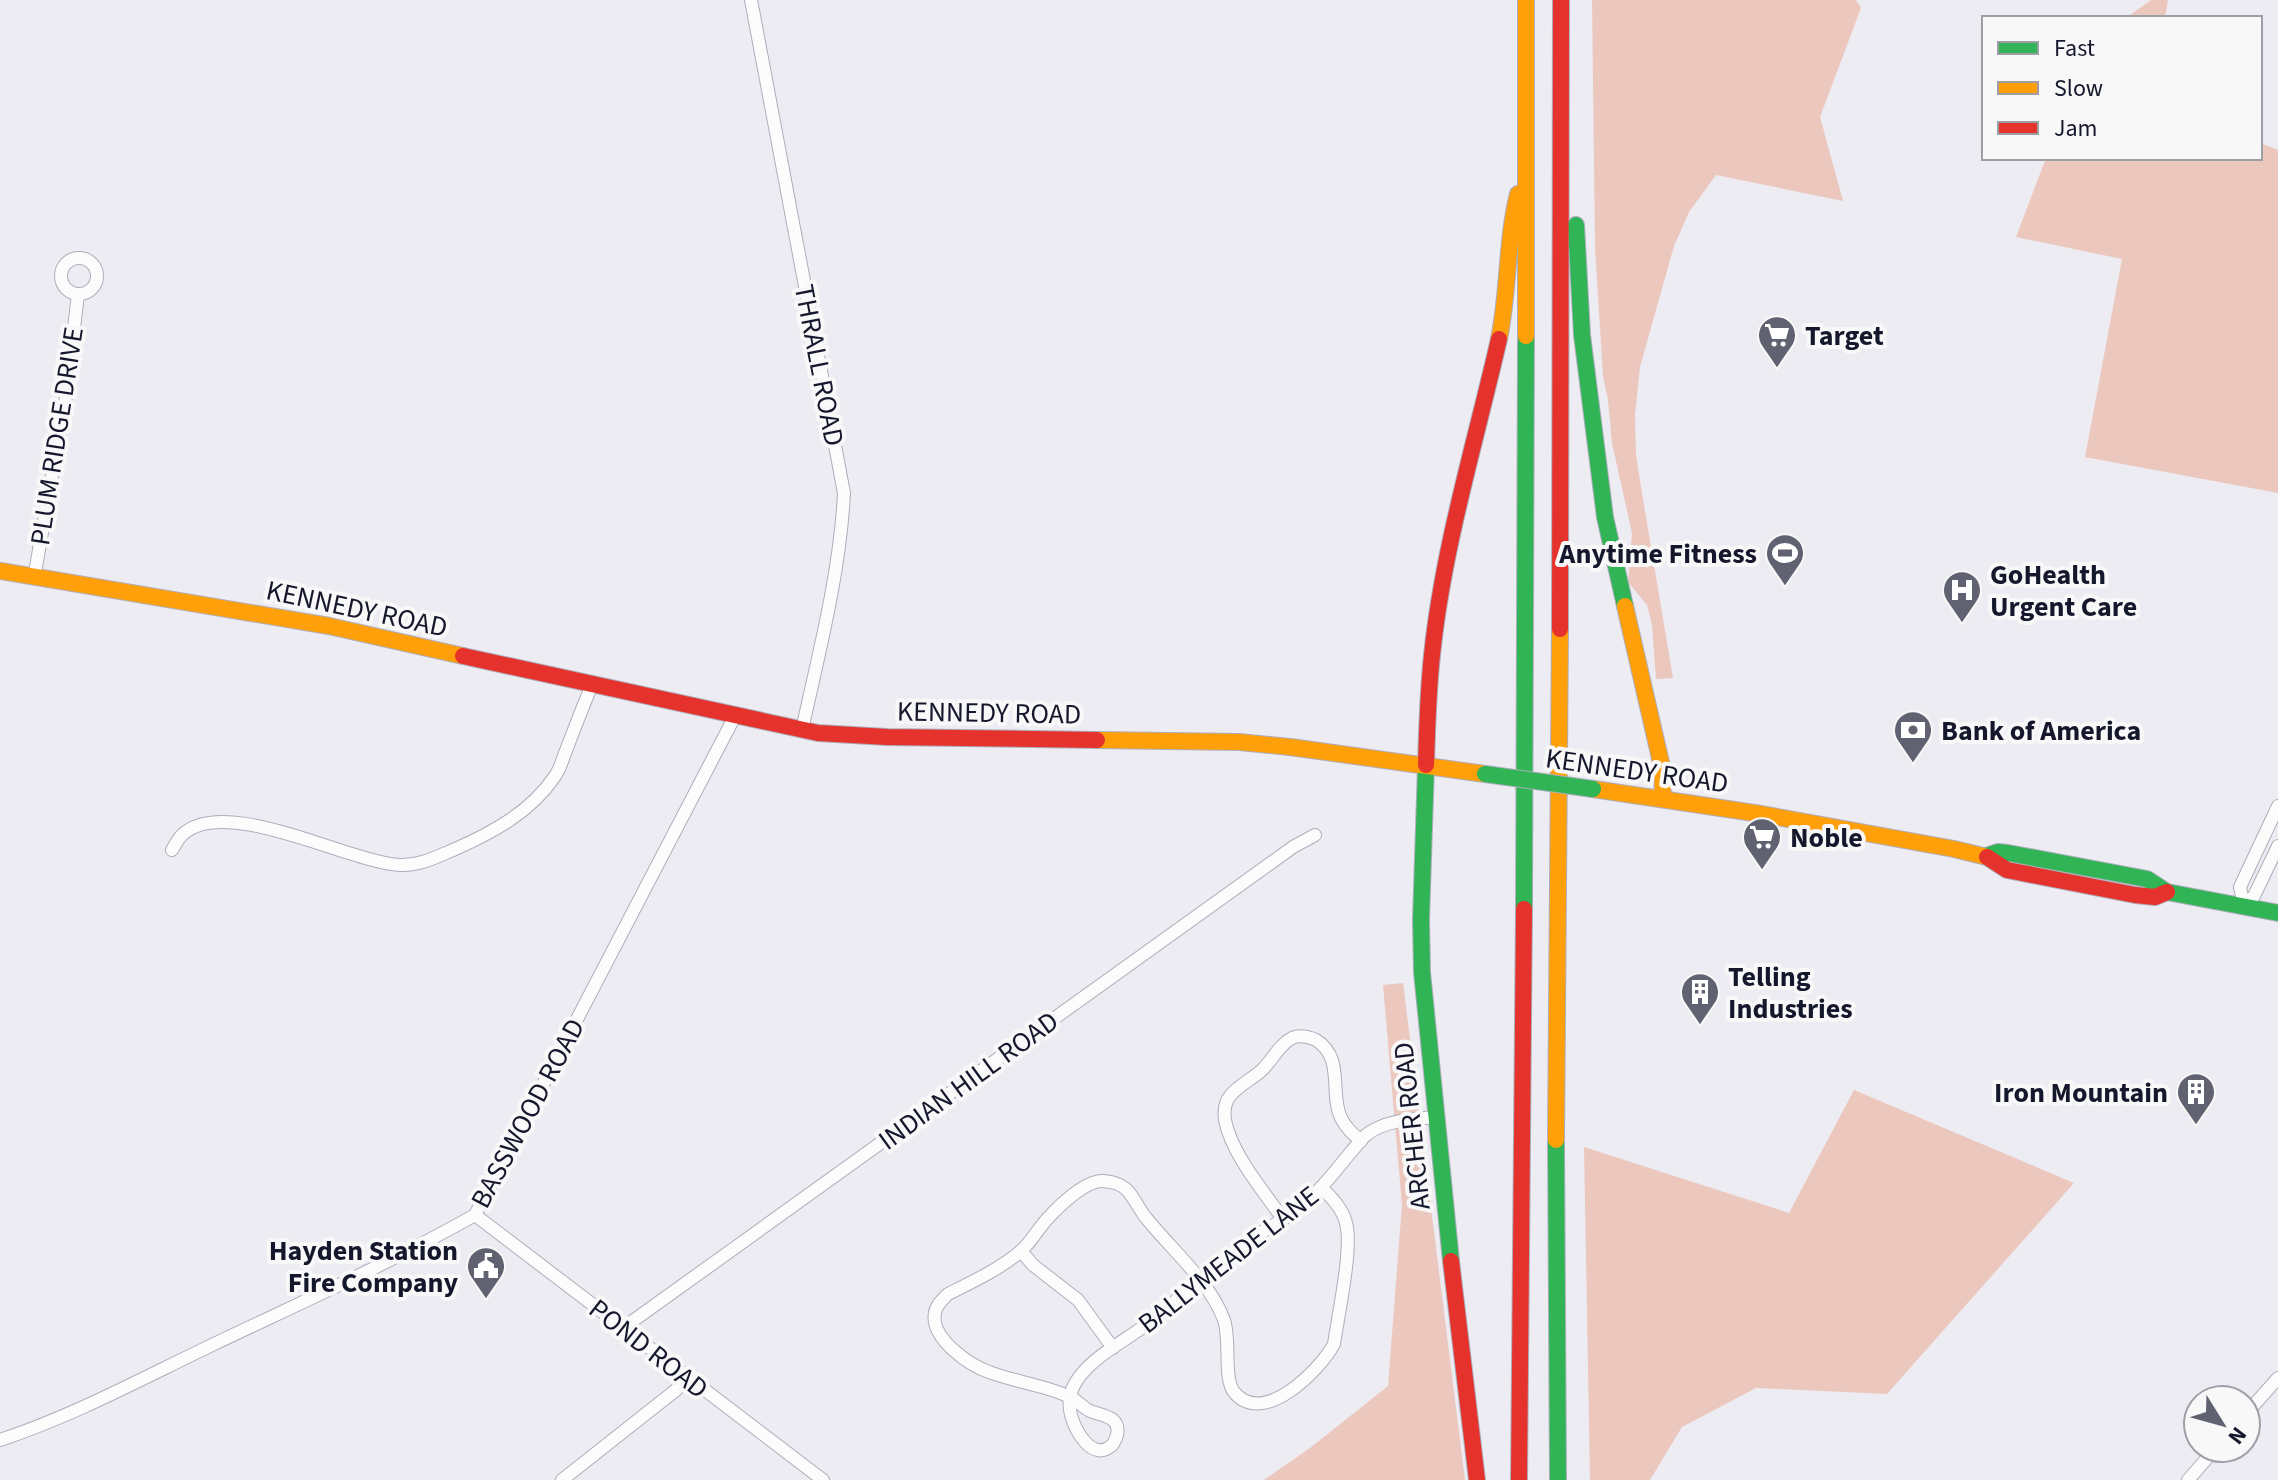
<svg xmlns="http://www.w3.org/2000/svg" width="2278" height="1480" viewBox="0 0 2278 1480" font-family="'Source Sans 3',sans-serif">
	<rect width="100%" height="100%" fill="#ececf2"/>
	<!-- green -->
	<g fill="#ecc7be">
		<polygon points="1592,0 1856,0 1861,8 1820,117 1843,201 1716,175 1689,212 1674,246 1640,367 1635,415 1636,455 1643,499 1673,678 1656,679 1652,625 1647,605 1628,582 1632,533 1612,443 1608,400 1603,376 1595,248"/>
		<polygon points="2151,0 2168,0 2165,18 2126,18"/>
		<polygon points="2260,143 2278,150 2278,493 2085,457 2122,259 2016,237 2046,158 2260,158"/>
		<polygon points="1403,983 1465,1480 1264,1480 1310,1448 1388,1386 1402,1205 1383,985"/>
		<polygon points="1854,1090 2074,1183 1887,1394 1756,1388 1682,1427 1650,1480 1590,1480 1584,1147 1789,1213"/>
	</g>
	<g fill="none" stroke-linecap="round" stroke-linejoin="round">
		<defs>
			<g id="street">
				<path d="M751,0L844,493C840,573 819,652 802,730"/>
				<circle cx="79" cy="276" r="18"/>
				<polyline points="34,578 66,397 78,294"/>
				<polyline points="2278,806 2240,887 2244,906 2254,896 2278,846"/>
				<path d="M172,850C175,845 178,839 182,835C224,794 347,862 400,865C419,866 436,857 453,850C492,833 531,812 555,776C561,768 563,757 567,748C575,727 583,706 592,685"/>
				<path d="M1321,1187C1331,1197 1343,1209 1346,1223C1353,1247 1338,1316 1334,1344C1320,1370 1263,1428 1234,1392C1223,1378 1231,1340 1224,1320C1210,1282 1172,1250 1147,1219C1139,1210 1135,1198 1126,1189C1119,1183 1112,1182 1103,1181C1086,1180 1060,1205 1049,1217C1039,1227 1032,1241 1022,1250C1002,1268 972,1282 948,1294C942,1300 936,1305 935,1313C930,1338 969,1365 989,1372C1015,1382 1045,1385 1070,1397C1077,1400 1082,1407 1090,1411C1102,1416 1121,1416 1117,1435C1116,1438 1114,1444 1111,1446C1092,1462 1075,1430 1071,1415C1067,1399 1071,1388 1080,1376C1097,1354 1125,1341 1147,1324C1179,1300 1208,1271 1240,1247C1259,1232 1282,1222 1301,1207C1319,1192 1335,1172 1350,1153C1355,1148 1360,1140 1366,1135C1385,1120 1413,1119 1436,1117"/>
				<polyline points="475,1215 823,1480"/>
				<path d="M1283,1219C1264,1192 1231,1153 1225,1120C1224,1112 1225,1102 1230,1096C1238,1085 1253,1079 1263,1069C1272,1060 1280,1044 1292,1038C1299,1035 1309,1037 1316,1040C1345,1058 1329,1093 1341,1118C1346,1128 1353,1134 1361,1141"/>
				<polyline points="1021,1251 1033,1265 1078,1300 1113,1348"/>
				<polyline points="623,1328 1293,847 1315,835"/>
				<polyline points="2246,1414 2278,1378"/>
				<path d="M0,1440C73,1416 143,1378 212,1345C300,1303 390,1263 475,1215L735,716"/>
				<polyline points="562,1480 676,1390 686,1377"/>
				<polyline points="2188,1480 2216,1448"/>
			</g>
			<g id="fast">
				<polyline points="1576,225 1582,335 1605,517 1625,606"/>
				<polyline points="1426,765 1421,920 1422,972 1451,1261"/>
				<polyline points="1986,856 1998,852 2008,853 2147,879 2167,892 2278,913"/>
				<polyline points="1524,909 1526,336"/>
				<polyline points="1556,1140 1558,1480"/>
			</g>
			<g id="slow">
				<polyline points="1526,0 1526,336"/>
				<path d="M1499,339C1509,291 1506,242 1518,194"/>
				<polyline points="0,571 329,626 463,656"/>
				<polyline points="1625,606 1662,767 1663,799"/>
				<polyline points="1097,740 1239,742 1290,747 1485,774"/>
				<polyline points="1593,789 1761,814 1954,849 1987,857"/>
				<polyline points="1556,1140 1560,629"/>
			</g>
			<g id="jam">
				<polyline points="1560,629 1561,0"/>
				<polyline points="463,656 818,733 887,737 1097,740"/>
				<path d="M1426,765C1427,728 1428,692 1432,655C1443,548 1475,444 1499,339"/>
				<polyline points="1987,857 2007,870 2135,895 2155,897 2167,892"/>
				<polyline points="1451,1261 1477,1480"/>
				<polyline points="1519,1480 1524,909"/>
			</g>
		</defs>
		<!-- street casing -->
		<use href="#street" stroke="#adaebb" stroke-width="14"/>
		<!-- fast casing -->
		<use href="#fast" stroke="#adaebb" stroke-width="18"/>
		<!-- slow casing -->
		<use href="#slow" stroke="#adaebb" stroke-width="18"/>
		<!-- jam casing -->
		<use href="#jam" stroke="#adaebb" stroke-width="18"/>
		<!-- street -->
		<use href="#street" stroke="#fcfcfd" stroke-width="12"/>
		<!-- fast -->
		<use href="#fast" stroke="#30b455" stroke-width="16"/>
		<!-- slow -->
		<use href="#slow" stroke="#ff9f0a" stroke-width="16"/>
		<!-- jam -->
		<use href="#jam" stroke="#e5322d" stroke-width="16"/>
		<defs>
			<polyline id="fast-bridge" points="1485,774 1593,789"/>
		</defs>
		<!-- fast-bridge casing -->
		<use href="#fast-bridge" stroke="#adaebb" stroke-width="18" stroke-linecap="butt"/>
		<!-- fast-bridge -->
		<use href="#fast-bridge" stroke="#30b455" stroke-width="16"/>
	</g>
	<!-- icons -->
	<defs>
		<symbol id="supermarket-pin" viewBox="-11 -11 22 30"><path d="M0 17L-7.5 6A9.5 9.5 0 1 1 7.5 6Z" fill="#606271" stroke="#f8f8f8"/><path d="M-6-5.5h2.5l.6 2H6L4.5 2H-2.5L-4.4-4H-6ZM-1.5 3.2a1.3 1.3 0 1 0 .1 0ZM3 3.2a1.3 1.3 0 1 0 .1 0Z" fill="#fff"/></symbol>
		<symbol id="stadium-pin" viewBox="-11 -11 22 30"><path d="M0 17L-7.5 6A9.5 9.5 0 1 1 7.5 6Z" fill="#606271" stroke="#f8f8f8"/><path d="M0-5a6.5 5 0 1 0 0 10a6.5 5 0 1 0 0-10ZM-3.5-1.8h7v3.6h-7Z" fill="#fff"/></symbol>
		<symbol id="hospital-pin" viewBox="-11 -11 22 30"><path d="M0 17L-7.5 6A9.5 9.5 0 1 1 7.5 6Z" fill="#606271" stroke="#f8f8f8"/><path d="M-5-5h3v3.5h4V-5h3V5h-3V1.5h-4V5h-3Z" fill="#fff"/></symbol>
		<symbol id="bank-pin" viewBox="-11 -11 22 30"><path d="M0 17L-7.5 6A9.5 9.5 0 1 1 7.5 6Z" fill="#606271" stroke="#f8f8f8"/><path d="M-6-4H6V4H-6ZM0-2.3a2.3 2.3 0 1 0 0 4.6a2.3 2.3 0 1 0 0-4.6Z" fill="#fff"/></symbol>
		<symbol id="building-pin" viewBox="-11 -11 22 30"><path d="M0 17L-7.5 6A9.5 9.5 0 1 1 7.5 6Z" fill="#606271" stroke="#f8f8f8"/><path d="M-4-6H4V6H1V3H-1V6H-4ZM-2.5-4.3h1.7v1.8h-1.7ZM.8-4.3h1.7v1.8H.8ZM-2.5-1h1.7V.8h-1.7ZM.8-1h1.7V.8H.8Z" fill="#fff"/></symbol>
		<symbol id="civic-pin" viewBox="-11 -11 22 30"><path d="M0 17L-7.5 6A9.5 9.5 0 1 1 7.5 6Z" fill="#606271" stroke="#f8f8f8"/><path d="M-.6-6.5H3V-4.5H.6V-3L4-1V1h2V6H-6V1h2V-1L-.6-3ZM-1.2 2.5V6h2.4V2.5Z" fill="#fff"/></symbol>
	</defs>
	<g fill-rule="evenodd">
		<use href="#supermarket-pin" x="1755" y="313" width="44" height="60"/>
		<use href="#stadium-pin" x="1763" y="531" width="44" height="60"/>
		<use href="#hospital-pin" x="1940" y="568" width="44" height="60"/>
		<use href="#bank-pin" x="1891" y="708" width="44" height="60"/>
		<use href="#supermarket-pin" x="1740" y="815" width="44" height="60"/>
		<use href="#building-pin" x="1678" y="970" width="44" height="60"/>
		<use href="#building-pin" x="2174" y="1070" width="44" height="60"/>
		<use href="#civic-pin" x="464" y="1244" width="44" height="60"/>
	</g>
	<g text-anchor="middle" stroke-width="8" stroke-linejoin="round" paint-order="stroke">
		<!-- poi labels -->
		<g font-size="28" font-weight="bold" fill="#15172c" stroke="#f8f8f8" text-anchor="start">
			<text x="1805" y="345">Target</text>
			<text x="1757" y="563" text-anchor="end">Anytime Fitness</text>
			<text x="1990" y="584">GoHealth<tspan x="1990" dy="32">Urgent Care</tspan></text>
			<text x="1941" y="740">Bank of America</text>
			<text x="1790" y="847">Noble</text>
			<text x="1728" y="986">Telling<tspan x="1728" dy="32">Industries</tspan></text>
			<text x="2168" y="1102" text-anchor="end">Iron Mountain</text>
			<text x="458" y="1260" text-anchor="end">Hayden Station<tspan x="458" dy="32">Fire Company</tspan></text>
		</g>
		<!-- street labels -->
		<g font-size="28" fill="#15172c" stroke="#f8f8f8">
			<text transform="translate(820 365) rotate(79)" y="10">THRALL ROAD</text>
			<text transform="translate(56 436) rotate(-81)" y="10">PLUM RIDGE DRIVE</text>
			<text transform="translate(357 608) rotate(12)" y="10">KENNEDY ROAD</text>
			<text transform="translate(989 712) rotate(1)" y="10">KENNEDY ROAD</text>
			<text transform="translate(1637 770) rotate(8)" y="10">KENNEDY ROAD</text>
			<text transform="translate(968 1080) rotate(-36)" y="10">INDIAN HILL ROAD</text>
			<text transform="translate(527 1113) rotate(-62)" y="10">BASSWOOD ROAD</text>
			<text transform="translate(1411 1126) rotate(-96)" y="10">ARCHER ROAD</text>
			<text transform="translate(1228 1259) rotate(-38)" y="10">BALLYMEADE LANE</text>
			<text transform="translate(649 1348) rotate(38)" y="10">POND ROAD</text>
		</g>
	</g>
	<!-- legend -->
	<rect x="1982" y="16" width="280" height="144" fill="#f8f8f8" stroke="#9d9ea6" stroke-width="2"/>
	<rect x="1998" y="42" width="40" height="12" fill="#30b455" stroke="#9d9ea6" stroke-width="2"/>
	<text x="2054" y="56" font-size="24" fill="#15172c">Fast</text>
	<rect x="1998" y="82" width="40" height="12" fill="#ff9f0a" stroke="#9d9ea6" stroke-width="2"/>
	<text x="2054" y="96" font-size="24" fill="#15172c">Slow</text>
	<rect x="1998" y="122" width="40" height="12" fill="#e5322d" stroke="#9d9ea6" stroke-width="2"/>
	<text x="2054" y="136" font-size="24" fill="#15172c">Jam</text>
	<!-- north arrow -->
	<g transform="translate(2222 1424) rotate(127)"><circle r="38" fill="#f8f8f8" stroke="#9d9ea6" stroke-width="2"/>
	<path d="M0-6L14 30L0 20L-14 30Z" fill="#606271"/>
	<text y="-12" font-size="22" font-weight="bold" text-anchor="middle" fill="#15172c">N</text>
	</g>
</svg>
